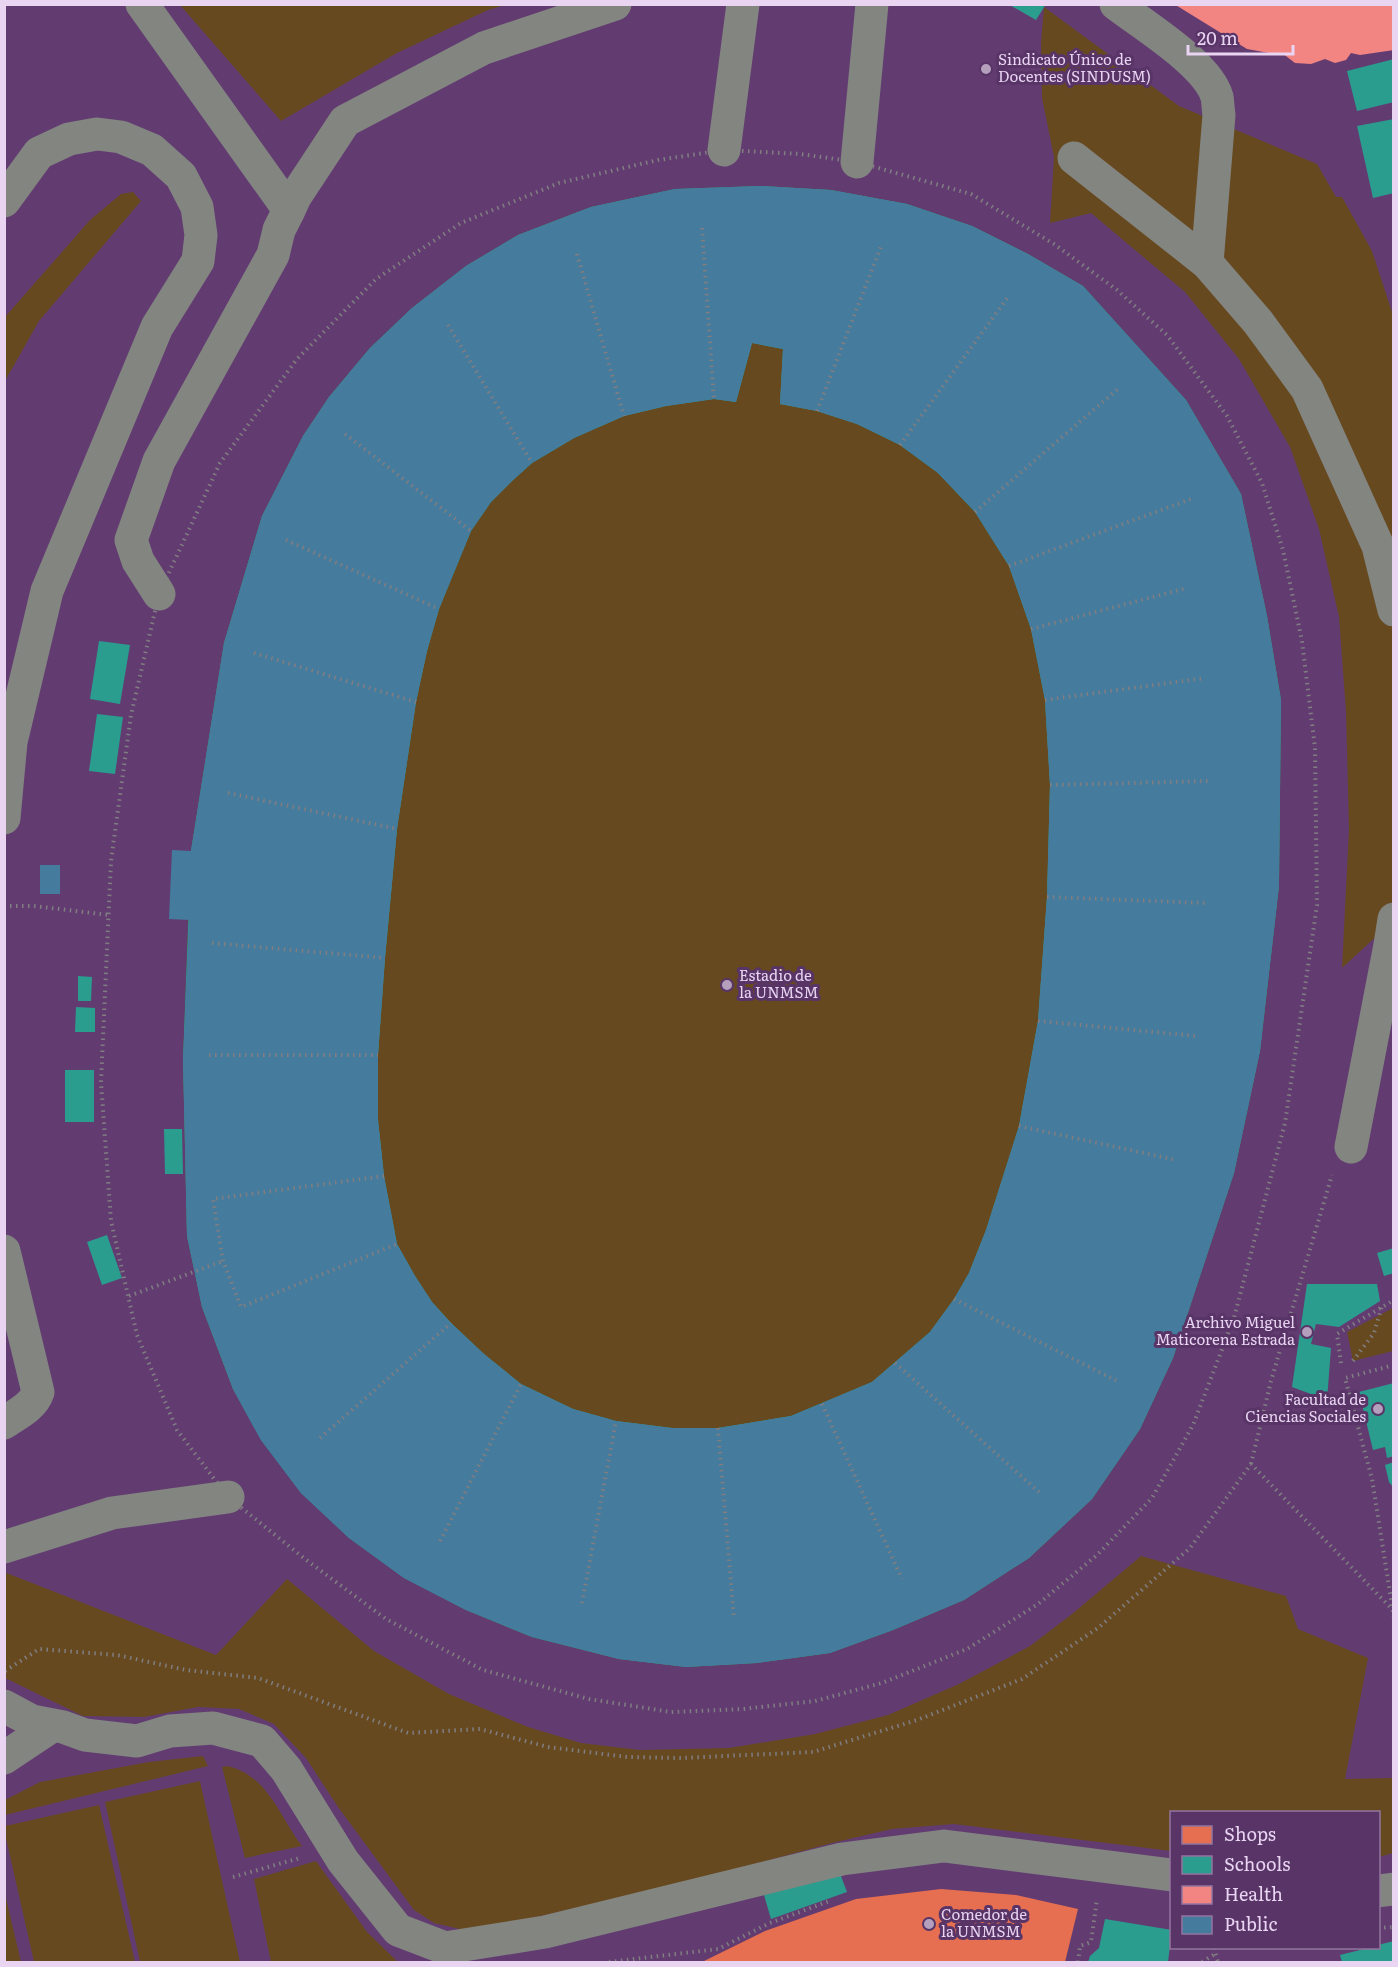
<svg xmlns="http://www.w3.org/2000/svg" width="1398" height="1967" viewBox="0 0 1398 1967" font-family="Literata,serif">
	<rect width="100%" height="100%" fill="#53405b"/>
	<!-- built -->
	<path fill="#623c71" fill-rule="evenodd" d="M5,5H1393V1962H5ZM1172,1812H1378V1948H1172Z"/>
	<!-- green -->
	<g fill="#674920">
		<polygon points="180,5 505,5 488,10 397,53 281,121"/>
		<polygon points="1044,7 1179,106 1317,164 1336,197 1342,197 1372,251 1393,315 1393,926 1379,934 1342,968 1349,829 1346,712 1339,617 1319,529 1290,447 1239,359 1185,292 1091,213 1050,223 1054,157 1042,98 1041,43"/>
		<polygon points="760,186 831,190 907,204 972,226 1028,254 1083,286 1186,400 1241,494 1267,616 1281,700 1279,886 1260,1051 1234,1173 1173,1358 1140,1429 1092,1499 1029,1558 964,1600 893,1630 830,1653 757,1663 686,1667 619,1659 532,1637 466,1610 233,1389 202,1307 187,1236 183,1060 191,851 224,643 262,516 303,436 329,397 370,348 412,308 466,266 518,235 591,207 675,189"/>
		<polygon points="133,192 141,201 39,321 5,381 5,317 90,220 121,194"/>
		<polygon points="1393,1308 1393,1351 1353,1361 1347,1332"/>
		<polygon points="1141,1556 1286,1596 1298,1629 1368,1658 1345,1779 1393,1778 1393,1853 1379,1857 1378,1812 1172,1812 1171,1851 954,1824 892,1829 832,1843 685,1883 519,1921 464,1930 434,1923 414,1910 338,1807 306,1758 274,1724 239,1709 198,1707 144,1717 83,1716 5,1678 4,1572 216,1655 287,1579 374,1651 449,1694 528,1727 581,1743 640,1750 729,1748 815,1734 888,1715 959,1684 1030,1646 1072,1614"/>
		<polygon points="203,1756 208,1766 5,1815 5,1800 40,1782 149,1762"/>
		<path d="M227,1766C268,1775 279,1816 302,1846L245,1858L222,1767Z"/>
		<polygon points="200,1781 240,1962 140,1962 105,1802"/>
		<polygon points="99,1805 135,1962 34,1962 5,1834 5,1826"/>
		<polygon points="316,1861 367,1932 398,1962 271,1962 254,1879"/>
		<polygon points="5,1894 21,1962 5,1962"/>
	</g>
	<!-- shops -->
	<polygon fill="#e76f51" points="941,1889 1016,1895 1078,1909 1065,1962 702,1962 765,1931 856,1899"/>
	<!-- schools -->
	<g fill="#2a9d8f" fill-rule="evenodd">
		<polygon points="1008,4 1046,4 1036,20"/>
		<polygon points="1394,59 1394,102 1357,111 1347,71"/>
		<polygon points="1394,119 1394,193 1373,198 1357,126"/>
		<path d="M760,186L831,190L907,204L972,226L1028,254L1083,286L1186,400L1241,494L1267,616L1281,700L1279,886L1260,1051L1234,1173L1173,1358L1140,1429L1092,1499L1029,1558L964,1600L893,1630L830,1653L757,1663L686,1667L619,1659L532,1637L466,1610L404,1578L349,1538L301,1493L261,1440L233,1389L202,1307L187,1236L183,1060L191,851L224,643L262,516L303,436L329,397L370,348L412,308L466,266L518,235L591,207L675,189ZM752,343L783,349L780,404L817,411L857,424L900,445L938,473L975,512L1009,566L1031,629L1045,700L1050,785L1047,897L1038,1021L1019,1126L986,1230L969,1273L954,1299L930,1332L872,1382L791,1416L718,1428H672L616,1421L573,1409L521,1384L484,1354L451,1323L432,1302L415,1276L397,1244L384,1176L378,1120V1055L385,958L397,829L416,702L427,651L439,609L471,531L491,502L512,481L532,463L574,438L624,416L666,406L714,399L736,402Z"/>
		<polygon points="99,641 130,645 120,704 90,699"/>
		<polygon points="97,714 123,717 115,774 89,771"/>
		<polygon points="78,976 92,977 91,1001 78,1001"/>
		<polygon points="76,1007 95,1008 95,1032 75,1032"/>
		<rect x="65" y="1070" width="29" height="52"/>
		<polygon points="164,1129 182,1129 183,1174 165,1174"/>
		<polygon points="107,1235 122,1278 102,1285 87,1242"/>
		<polygon points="1394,1248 1394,1273 1384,1276 1377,1253"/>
		<polygon points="1307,1284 1377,1284 1380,1301 1339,1327 1316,1324 1311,1344 1331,1348 1327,1400 1292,1387"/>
		<polygon points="1394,1383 1394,1456 1387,1458 1385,1447 1373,1450 1359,1392"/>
		<polygon points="1394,1462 1394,1488 1389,1482 1385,1465"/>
		<polygon points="839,1871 847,1892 771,1919 764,1895"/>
		<polygon points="1105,1919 1172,1930 1168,1962 1157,1961 1156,1962 1088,1962 1090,1956 1099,1948"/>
		<polygon points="1394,1941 1394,1962 1342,1962 1340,1955 1368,1948 1378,1948 1378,1945"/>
	</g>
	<!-- health -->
	<polygon fill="#f28482" points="1174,4 1394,4 1394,50 1360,55 1351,53 1346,60 1335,63 1325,59 1311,64 1295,63 1282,53 1269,53 1247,49"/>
	<!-- public -->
	<g fill="#457b9d" fill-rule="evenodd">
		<path d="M760,186L831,190L907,204L972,226L1028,254L1083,286L1186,400L1241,494L1267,616L1281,700L1279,886L1260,1051L1234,1173L1173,1358L1140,1429L1092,1499L1029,1558L964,1600L893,1630L830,1653L757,1663L686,1667L619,1659L532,1637L466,1610L404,1578L349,1538L301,1493L261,1440L233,1389L202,1307L187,1236L183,1060L189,920L169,919L172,850L191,851L224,643L262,516L303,436L329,397L370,348L412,308L466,266L518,235L591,207L675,189ZM752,343L783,349L780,404L817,411L857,424L900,445L938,473L975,512L1009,566L1031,629L1045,700L1050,785L1047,897L1038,1021L1019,1126L986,1230L969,1273L954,1299L930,1332L872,1382L791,1416L718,1428H672L616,1421L573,1409L521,1384L484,1354L451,1323L432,1302L415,1276L397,1244L384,1176L378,1120V1055L385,958L397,829L416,702L427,651L439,609L471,531L491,502L512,481L532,463L574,438L624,416L666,406L714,399L736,402Z"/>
		<rect x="40" y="865" width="20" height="29"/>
	</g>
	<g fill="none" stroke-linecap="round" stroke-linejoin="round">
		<!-- path -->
		<g stroke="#817e82" stroke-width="4" stroke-dasharray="1.5 4.5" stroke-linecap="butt">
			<polygon points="724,150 800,154 857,162 971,194 1054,244 1117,290 1167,335 1227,416 1262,483 1283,550 1302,641 1315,748 1317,905 1285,1123 1234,1318 1193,1425 1152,1498 1097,1555 1038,1604 967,1649 882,1683 815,1701 743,1709 671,1712 589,1699 483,1670 386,1619 305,1559 228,1497 177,1430 137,1335 111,1221 101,1082 111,861 131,715 159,594 220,463 297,359 376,279 461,223 559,183 658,160"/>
			<polyline points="702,228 714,399"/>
			<polyline points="577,254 624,416"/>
			<polyline points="448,325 532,463"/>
			<polyline points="817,411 882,244"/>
			<polyline points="345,434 471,531"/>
			<polyline points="900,445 1008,297"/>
			<polyline points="975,512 1119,388"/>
			<polyline points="286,540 439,609"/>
			<polyline points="1009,566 1191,499"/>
			<polyline points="1031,629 1187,588"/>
			<polyline points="254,653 416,702"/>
			<polyline points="1045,700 1205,678"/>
			<polyline points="1050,785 1209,781"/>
			<polyline points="228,793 397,829"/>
			<polyline points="1047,897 1207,903"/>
			<polyline points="4,906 34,906 109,915"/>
			<polyline points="212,943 385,958"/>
			<polyline points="1038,1021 1197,1036"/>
			<polyline points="209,1055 378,1055"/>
			<polyline points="1019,1126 1176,1160"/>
			<polyline points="384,1176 213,1199 223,1261 241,1307 397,1244"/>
			<polyline points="129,1296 223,1261"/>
			<polyline points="954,1299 1119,1382"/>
			<polyline points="1353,1361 1374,1333 1382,1306"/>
			<polyline points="895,1363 1040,1493"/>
			<polyline points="1341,1363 1337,1334 1394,1300"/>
			<polyline points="1394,1365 1345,1378 1372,1479 1394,1618"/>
			<polyline points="822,1404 902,1579"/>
			<polyline points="718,1428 734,1619"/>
			<polyline points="320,1438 451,1323"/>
			<polyline points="1251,1464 1271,1381 1332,1175"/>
			<polyline points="440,1541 521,1384"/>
			<polyline points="582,1603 616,1421"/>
			<polyline points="5,1671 39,1649 117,1655 186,1670 258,1678 408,1733 480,1729 548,1747 627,1757 681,1758 813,1752 917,1720 1022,1679 1098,1628 1190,1548 1251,1464 1391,1608"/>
			<polyline points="233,1877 300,1858"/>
			<polyline points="1378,1928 1394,1927"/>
			<polyline points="1214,1948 1218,1962"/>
			<polyline points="609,1962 718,1949 770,1923 832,1900"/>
			<polyline points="1078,1962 1080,1946 1091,1942 1097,1899"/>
			<polyline points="1202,1962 1215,1954"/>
		</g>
		<!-- minor -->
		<g stroke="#838581" stroke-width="33">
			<polyline points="142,4 289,210 295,197 345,121 484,48 615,4"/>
			<path d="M1116,4C1143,25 1208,64 1217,97C1218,102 1218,109 1219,115L1207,263L1258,322L1307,389L1378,546L1394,610"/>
			<polyline points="724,150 743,4"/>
			<polyline points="1074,158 1207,263"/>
			<polyline points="857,162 872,4"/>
			<polyline points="4,201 39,153 69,139 97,134 121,137 152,150 181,176 197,207 201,235 198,261 157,327 47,591 11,742 4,818"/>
			<polyline points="159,594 138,561 131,540 159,461 273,255 279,230 289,210"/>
			<polyline points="1351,1147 1390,945 1394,919"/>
			<path d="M4,1251L38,1392C33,1407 17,1414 4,1423"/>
			<polyline points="4,1547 112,1513 228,1497"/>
			<polyline points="4,1706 32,1721 63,1727 85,1735 137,1741 170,1731 213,1728 262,1741 286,1769 343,1861 398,1930 445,1948 545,1932 842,1859 944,1846 1172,1875"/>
			<polyline points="4,1758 52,1726"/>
			<polyline points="1378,1891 1394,1889"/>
		</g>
	</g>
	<!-- markers -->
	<g fill="#b4a0bd" stroke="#583467" stroke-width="2">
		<circle cx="986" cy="69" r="6"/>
		<circle cx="727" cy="985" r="6"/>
		<circle cx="1307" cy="1332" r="6"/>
		<circle cx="1378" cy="1409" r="6"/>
		<circle cx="929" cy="1924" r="6"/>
	</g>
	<g text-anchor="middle" stroke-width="6" stroke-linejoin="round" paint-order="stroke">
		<!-- poi labels -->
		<g font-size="15" fill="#e9d4f2" stroke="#583467" text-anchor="start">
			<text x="998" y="65">Sindicato Único de<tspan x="998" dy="17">Docentes (SINDUSM)</tspan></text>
			<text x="739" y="981">Estadio de<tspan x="739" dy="17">la UNMSM</tspan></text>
			<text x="1295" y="1328" text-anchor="end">Archivo Miguel<tspan x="1295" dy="17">Maticorena Estrada</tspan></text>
			<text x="1366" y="1405" text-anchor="end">Facultad de<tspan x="1366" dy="17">Ciencias Sociales</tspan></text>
			<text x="941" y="1920">Comedor de<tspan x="941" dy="17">la UNMSM</tspan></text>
		</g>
	</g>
	<!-- border -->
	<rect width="1398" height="1967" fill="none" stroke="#e9d4f2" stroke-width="12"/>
	<!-- legend -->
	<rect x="1170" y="1811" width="210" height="138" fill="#583467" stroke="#92749f" stroke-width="1.5"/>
	<rect x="1182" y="1826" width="30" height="18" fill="#e76f51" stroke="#92749f" stroke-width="1.5"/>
	<text x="1224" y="1841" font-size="18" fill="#e9d4f2">Shops</text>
	<rect x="1182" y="1856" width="30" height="18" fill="#2a9d8f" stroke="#92749f" stroke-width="1.5"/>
	<text x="1224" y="1871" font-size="18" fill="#e9d4f2">Schools</text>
	<rect x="1182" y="1886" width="30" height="18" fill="#f28482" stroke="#92749f" stroke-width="1.5"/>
	<text x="1224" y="1901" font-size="18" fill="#e9d4f2">Health</text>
	<rect x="1182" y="1916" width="30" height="18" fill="#457b9d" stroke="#92749f" stroke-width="1.5"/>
	<text x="1224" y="1931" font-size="18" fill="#e9d4f2">Public</text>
	<!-- scale -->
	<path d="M1188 45v9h105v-9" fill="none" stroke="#e9d4f2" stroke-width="3"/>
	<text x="1197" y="45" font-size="18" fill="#e9d4f2" stroke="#583467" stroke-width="4.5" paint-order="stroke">20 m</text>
</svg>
